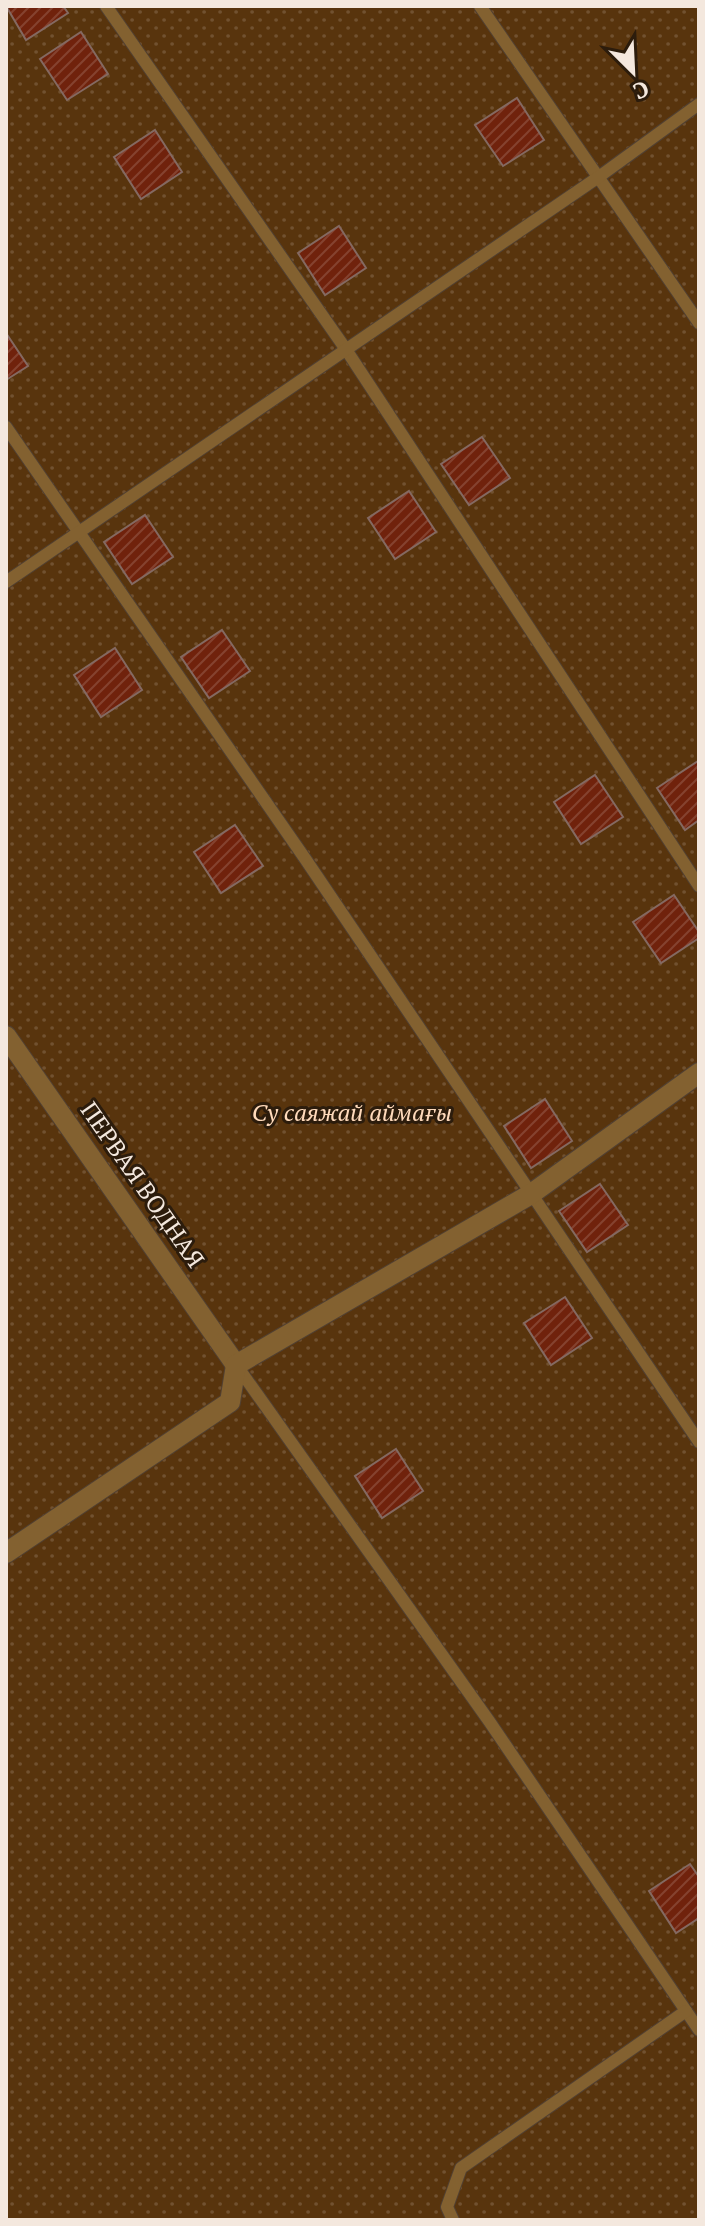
<svg xmlns="http://www.w3.org/2000/svg" width="705" height="2226" viewBox="0 0 705 2226" font-family="'PT Serif',serif">
	<defs>
		<pattern id="grass-dots" width="8" height="8" patternUnits="userSpaceOnUse" patternTransform="scale(2)"><rect width="8" height="8" fill="#58340d"/><path d="M2 2h.1M6 6h.1" fill="none" stroke="#715130" stroke-width="1.8" stroke-linecap="round"/></pattern>
		<pattern id="building-hatch" width="6" height="6" patternUnits="userSpaceOnUse" patternTransform="scale(2)"><rect width="6" height="6" fill="#70220c"/><path d="M-1 1l2-2M0 6l6-6M5 7l2-2" fill="none" stroke="#85422f"/></pattern>
	</defs>
	<rect width="100%" height="100%" fill="#372516"/>
	<!-- grass -->
	<rect fill="url(#grass-dots)" x="6" y="6" width="693" height="2214"/>
	<!-- building -->
	<g fill="url(#building-hatch)" stroke="#846961" stroke-width="2">
		<polygon points="6,6 63,6 68,13 26,40"/>
		<polygon points="81,32 108,74 67,100 40,59"/>
		<polygon points="517,98 544,140 503,166 475,125"/>
		<polygon points="155,130 182,172 141,199 114,157"/>
		<polygon points="339,226 366,268 325,295 298,253"/>
		<polygon points="6,333 28,366 6,380"/>
		<polygon points="482,437 510,478 469,505 441,464"/>
		<polygon points="409,491 436,532 395,559 368,518"/>
		<polygon points="145,515 173,557 132,584 104,542"/>
		<polygon points="222,630 250,671 209,698 181,657"/>
		<polygon points="115,648 142,690 101,717 74,675"/>
		<polygon points="698,761 699,820 685,830 657,788"/>
		<polygon points="595,775 623,817 581,844 554,802"/>
		<polygon points="235,825 263,866 221,893 194,852"/>
		<polygon points="674,895 699,932 699,938 661,963 633,922"/>
		<polygon points="545,1099 572,1141 531,1168 504,1126"/>
		<polygon points="600,1184 628,1225 587,1252 559,1211"/>
		<polygon points="565,1297 592,1338 551,1365 524,1323"/>
		<polygon points="396,1449 423,1491 382,1518 355,1476"/>
		<polygon points="690,1864 699,1877 699,1918 676,1933 649,1891"/>
	</g>
	<g fill="none" stroke-linecap="round" stroke-linejoin="round">
		<defs>
			<g id="service">
				<polyline points="106,6 345,348 699,886"/>
				<polyline points="480,6 699,323"/>
				<polyline points="6,427 306,860 699,1442"/>
				<polyline points="6,582 600,176 699,104"/>
				<polyline points="237,1366 489,1721 699,2030"/>
				<polyline points="453,2220 447,2207 461,2168 686,2011"/>
			</g>
			<g id="minor">
				<polyline points="6,1036 236,1365"/>
				<polyline points="6,1553 230,1402 236,1365 531,1194 699,1073"/>
			</g>
		</defs>
		<!-- service casing -->
		<use href="#service" stroke="#514032" stroke-width="14"/>
		<!-- minor casing -->
		<use href="#minor" stroke="#514032" stroke-width="22"/>
		<!-- service -->
		<use href="#service" stroke="#836130" stroke-width="12"/>
		<!-- minor -->
		<use href="#minor" stroke="#836130" stroke-width="20"/>
	</g>
	<g text-anchor="middle" stroke-width="6" stroke-linejoin="round" paint-order="stroke">
		<!-- park labels -->
		<g font-size="24" font-style="italic" fill="#ffdabb" stroke="#2c1c0c">
			<text x="352" y="1121">Су саяжай аймағы</text>
		</g>
		<!-- street labels -->
		<g font-size="24" fill="#f4e8de" stroke="#2c1c0c">
			<text transform="translate(142 1185) rotate(55)" y="8">ПЕРВАЯ ВОДНАЯ</text>
		</g>
	</g>
	<!-- border -->
	<rect width="705" height="2226" fill="none" stroke="#f4e8de" stroke-width="16"/>
	<!-- north arrow -->
	<g transform="translate(633 72) rotate(156)" stroke="#2c1c0c" stroke-width="6" paint-order="stroke">
	<path d="M0-6L14 30L0 20L-14 30Z" fill="#f4e8de"/>
	<text y="-12" font-size="22" font-weight="bold" text-anchor="middle" fill="#f4e8de">С</text>
	</g>
</svg>
